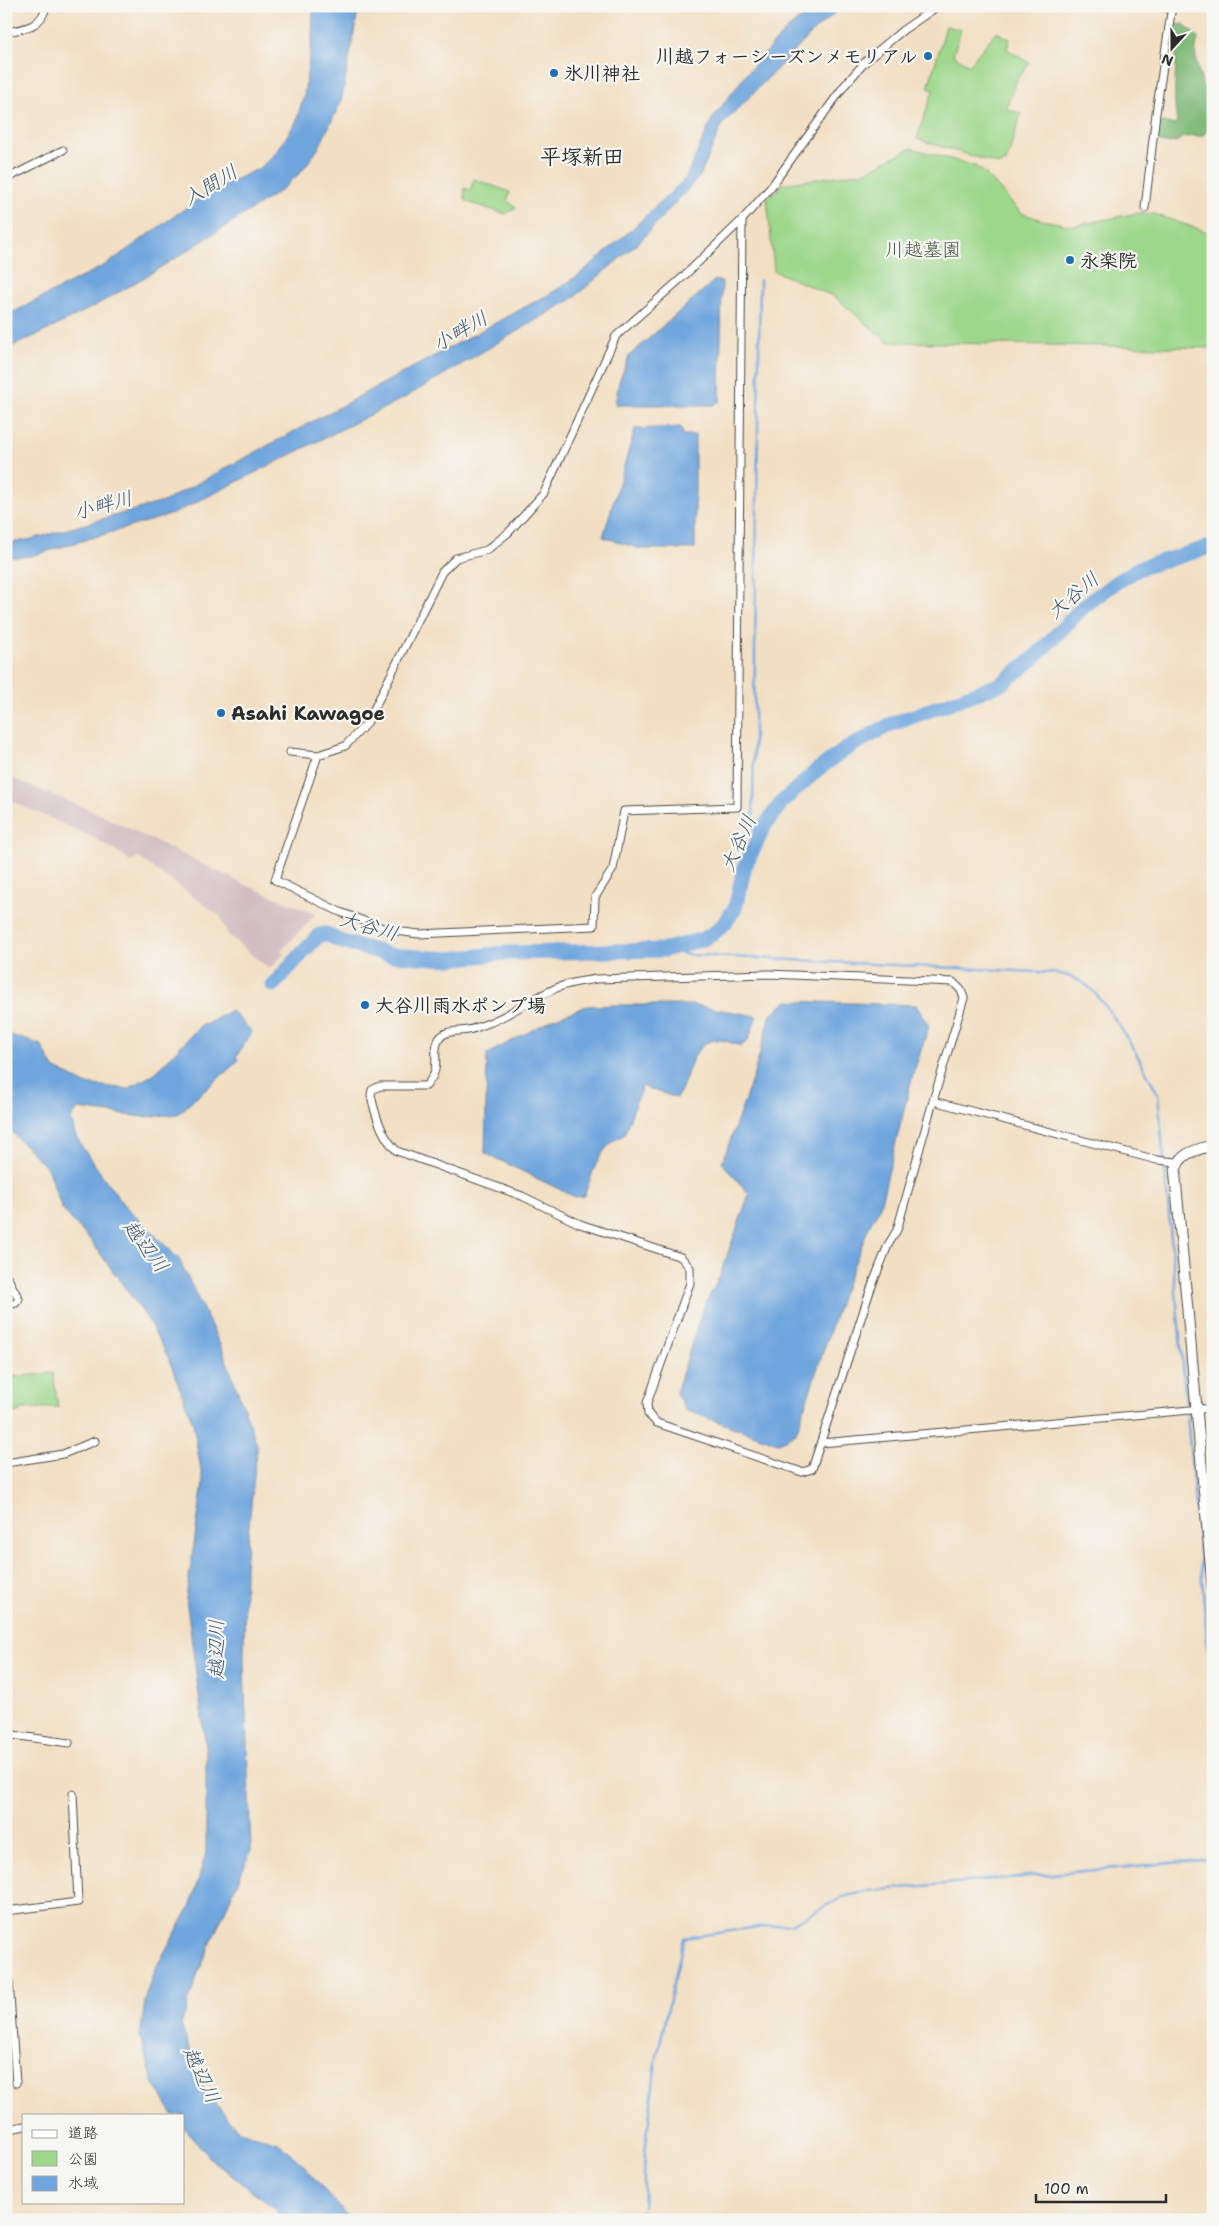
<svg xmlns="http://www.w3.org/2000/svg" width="1219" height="2226" viewBox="0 0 1219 2226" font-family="'Shantell Sans','Klee One',sans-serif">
	<rect width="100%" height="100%" fill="#f6f6f2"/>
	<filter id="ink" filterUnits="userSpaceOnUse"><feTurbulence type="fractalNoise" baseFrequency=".02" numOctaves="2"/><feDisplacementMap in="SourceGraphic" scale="10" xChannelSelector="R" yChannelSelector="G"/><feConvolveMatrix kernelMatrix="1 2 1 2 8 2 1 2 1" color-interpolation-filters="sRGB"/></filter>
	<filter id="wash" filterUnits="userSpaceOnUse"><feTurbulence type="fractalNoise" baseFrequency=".0096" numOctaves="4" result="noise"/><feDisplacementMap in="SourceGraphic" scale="20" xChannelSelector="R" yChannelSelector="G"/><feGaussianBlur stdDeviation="1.12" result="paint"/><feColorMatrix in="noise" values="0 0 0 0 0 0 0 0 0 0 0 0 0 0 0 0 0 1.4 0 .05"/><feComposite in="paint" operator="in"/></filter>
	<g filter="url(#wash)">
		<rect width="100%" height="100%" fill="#f2dfc3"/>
		<!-- industrial -->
		<polygon fill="#d2bec2" points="6,776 95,812 248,886 316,914 281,951 284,954 269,969 228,935 220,916 138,857 130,862 125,856 88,835 6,799"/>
		<!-- green -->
		<g fill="#9cd78a" stroke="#64815a">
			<polygon points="946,26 961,30 953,55 969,65 996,32 1010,39 1007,49 1029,63 1015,83 1006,108 1021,114 1006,163 1002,162 1001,165 917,139 933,90 928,88"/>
			<polygon points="911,148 975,166 986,174 1021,213 1042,220 1073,226 1137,213 1154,214 1213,234 1213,348 888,342 835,297 774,271 767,198 769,195 772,196 782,184 864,172"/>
			<polygon points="474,179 510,192 507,201 516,207 506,214 467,202 464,196 465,188 470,190"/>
			<polygon points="53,1373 58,1407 21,1409 21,1412 11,1412 12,1377"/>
		</g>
		<!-- forest -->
		<path fill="#7db876" stroke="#547250" d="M1184,24L1198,38C1192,58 1199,70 1203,88L1213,93V126L1202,136L1182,137L1179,141C1167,144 1160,144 1150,137L1158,123L1164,122L1174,125L1177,122C1172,96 1177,73 1176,48C1176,40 1173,34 1175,25Z"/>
		<!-- water -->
		<g fill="#70a6de" stroke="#4e6884">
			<path d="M313,6H359L341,102L318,149L302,171L280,191C192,248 103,308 6,349V316L107,264L208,192L260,168L275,154L296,122L304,95L312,40Z"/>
			<polygon points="817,6 843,6 815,30 722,125 700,176 639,242 572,299 406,397 173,514 31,556 6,558 6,544 32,539 163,502 553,292 579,275 632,229 686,178 712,119 749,71 786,30"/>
			<polygon points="715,280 722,282 720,401 713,405 615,405 619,382 629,356"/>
			<polygon points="681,427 683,435 695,435 695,549 641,549 603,537 635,429"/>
			<polygon points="788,1001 916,1005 929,1026 912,1078 879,1210 871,1222 842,1295 796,1433 778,1443 685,1410 676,1393 703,1308 719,1278 749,1194 722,1163 753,1077 771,1014"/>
			<path d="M617,1005H693L757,1016L748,1041L741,1046C734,1044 725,1040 718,1040C689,1040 690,1081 676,1098L642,1086L624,1135C599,1146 593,1172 584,1196L575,1197L485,1153L487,1054L555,1018L587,1006Z"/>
			<polygon points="231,1010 252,1032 236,1057 239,1060 178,1114 144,1117 78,1109 71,1119 75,1134 84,1150 123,1204 179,1259 223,1351 257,1444 245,1566 244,1664 251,1851 198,1973 181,2025 203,2088 239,2131 278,2142 303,2165 350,2220 285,2220 273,2207 213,2161 184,2128 184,2115 173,2115 153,2082 140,2036 146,1994 155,1969 191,1905 206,1853 206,1748 186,1598 203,1483 193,1423 168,1357 147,1318 91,1241 62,1209 47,1168 6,1126 6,1033 41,1045 54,1068 85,1084 128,1089 155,1073 202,1024 205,1025"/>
		</g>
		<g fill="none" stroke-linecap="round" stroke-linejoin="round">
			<!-- stream -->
			<g stroke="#70a6de" stroke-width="2.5">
				<polyline points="755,841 753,805 760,280"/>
				<path d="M664,950L693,955L1056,973C1066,975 1076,978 1085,984C1110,1003 1143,1065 1158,1094L1213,1702"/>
				<polyline points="643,2206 645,2154 656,2061 684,1938 757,1927 791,1924 843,1897 869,1891 1213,1859"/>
				<polyline points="640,2220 642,2211"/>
			</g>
			<!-- river -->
			<polyline stroke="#70a6de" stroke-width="15" points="273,985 319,935 326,934 339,941 390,955 450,959 507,953 664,950 703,939 713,934 725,923 735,908 745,866 765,825 782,802 817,770 846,749 889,725 1001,684 1033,659 1083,607 1115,583 1140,568 1213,546"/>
		</g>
	</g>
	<g filter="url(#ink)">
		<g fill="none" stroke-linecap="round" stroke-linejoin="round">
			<defs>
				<g id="street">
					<path d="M6,32C24,29 42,27 46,6"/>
					<polyline points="6,179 63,150"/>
					<polyline points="1145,208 1156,113 1172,6"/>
					<polyline points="290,752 318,755 345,746 367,723 442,572 456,558 487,550 509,532 544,493 616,336 684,276 742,220 771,187 844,86 866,61 903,30 938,6"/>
					<polyline points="318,755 275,880 340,912 388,930 419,934 594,926 595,897 613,869 624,811 737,807 742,220"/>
					<path d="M933,1101L897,1230L888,1245L870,1291L812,1469L802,1472L657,1423L648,1414L647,1403L690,1283V1268L681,1257L580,1224L522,1196L397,1151C382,1137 375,1115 371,1095L372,1090L380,1086H426C444,1065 430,1055 439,1039C446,1029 458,1032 468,1030C474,1029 480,1026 486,1024C512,1015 535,995 562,986C573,982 585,981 596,979L769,974L953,982L961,990L964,998L933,1101L1157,1160L1176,1162"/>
					<polyline points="6,1275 19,1299 16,1303 6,1306"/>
					<polyline points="821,1443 1213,1408"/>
					<polyline points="6,1463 63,1454 95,1441"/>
					<polyline points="6,1734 69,1743"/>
					<polyline points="6,1911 78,1902 73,1794"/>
					<polyline points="6,1937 16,2083"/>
					<polyline points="6,2130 24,2126"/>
				</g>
				<path id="secondary" d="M1213,1145C1196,1150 1178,1153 1175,1173L1213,1590"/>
			</defs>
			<!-- street casing -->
			<use href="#street" stroke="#494642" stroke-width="9"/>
			<!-- secondary casing -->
			<use href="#secondary" stroke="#494642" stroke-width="12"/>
			<!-- street -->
			<use href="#street" stroke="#fff" stroke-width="7"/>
			<!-- secondary -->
			<use href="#secondary" stroke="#fff" stroke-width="10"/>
		</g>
	</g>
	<!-- markers -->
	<g fill="#1f6fb2" stroke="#f6f6f2" stroke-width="2">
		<circle cx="928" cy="56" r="5"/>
		<circle cx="554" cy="73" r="5"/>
		<circle cx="1070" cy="260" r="5"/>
		<circle cx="221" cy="713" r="5"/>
		<circle cx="365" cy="1005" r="5"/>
	</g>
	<g text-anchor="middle" stroke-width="4.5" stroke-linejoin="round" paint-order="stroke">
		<!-- poi labels -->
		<g font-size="19" font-weight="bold" fill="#2b2b2b" stroke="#f6f6f2" text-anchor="start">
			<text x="918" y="63" text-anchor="end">川越フォーシーズンメモリアル</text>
			<text x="564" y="80">氷川神社</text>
			<text x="1080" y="267">永楽院</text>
			<text x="231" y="720">Asahi Kawagoe</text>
			<text x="375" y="1012">大谷川雨水ポンプ場</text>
		</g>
		<!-- park labels -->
		<g font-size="19" fill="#475643" stroke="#f6f6f2">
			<text x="923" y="256">川越墓園</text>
		</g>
		<!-- water labels -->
		<g font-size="20" font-style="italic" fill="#43566a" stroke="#f6f6f2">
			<text transform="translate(210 185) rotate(-31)" y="7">入間川</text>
			<text transform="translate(460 331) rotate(-30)" y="7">小畔川</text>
			<text transform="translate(103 505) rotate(-15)" y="7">小畔川</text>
			<text transform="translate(1073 595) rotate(-40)" y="7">大谷川</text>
			<text transform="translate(738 843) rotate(-66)" y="7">大谷川</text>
			<text transform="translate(369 926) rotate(16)" y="7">大谷川</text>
			<text transform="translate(146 1246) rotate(53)" y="7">越辺川</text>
			<text transform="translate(216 1649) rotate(-90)" y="7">越辺川</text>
			<text transform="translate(202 2075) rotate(65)" y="7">越辺川</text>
		</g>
		<!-- quarter labels -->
		<g font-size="21" font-weight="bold" fill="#2b2b2b" stroke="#f6f6f2">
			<text x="582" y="164">平塚新田</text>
		</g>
	</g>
	<!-- margin -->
	<rect width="1219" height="2226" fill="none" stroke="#f6f6f2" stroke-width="25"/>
	<!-- legend -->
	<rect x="22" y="2114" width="162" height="90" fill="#f6f6f2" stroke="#a5a5a2"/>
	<rect x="32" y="2130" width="25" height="8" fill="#ffffff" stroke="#a5a5a2"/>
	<text x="68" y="2138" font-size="15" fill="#2b2b2b">道路</text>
	<rect x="32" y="2151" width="25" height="15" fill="#9cd78a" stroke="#a5a5a2"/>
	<text x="68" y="2164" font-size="15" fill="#2b2b2b">公園</text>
	<rect x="32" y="2176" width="25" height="15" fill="#70a6de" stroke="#a5a5a2"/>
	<text x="68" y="2188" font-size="15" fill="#2b2b2b">水域</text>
	<!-- north arrow -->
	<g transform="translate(1172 48) rotate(201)" stroke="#f6f6f2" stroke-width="4" paint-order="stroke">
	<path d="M0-4L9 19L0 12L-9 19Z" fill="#2b2b2b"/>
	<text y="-8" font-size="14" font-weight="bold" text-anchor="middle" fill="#2b2b2b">N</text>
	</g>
	<!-- scale -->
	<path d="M1036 2194v8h130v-8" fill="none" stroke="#2b2b2b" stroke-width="2.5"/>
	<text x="1044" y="2194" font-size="15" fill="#2b2b2b" stroke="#f6f6f2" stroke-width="4" paint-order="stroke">100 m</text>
</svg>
